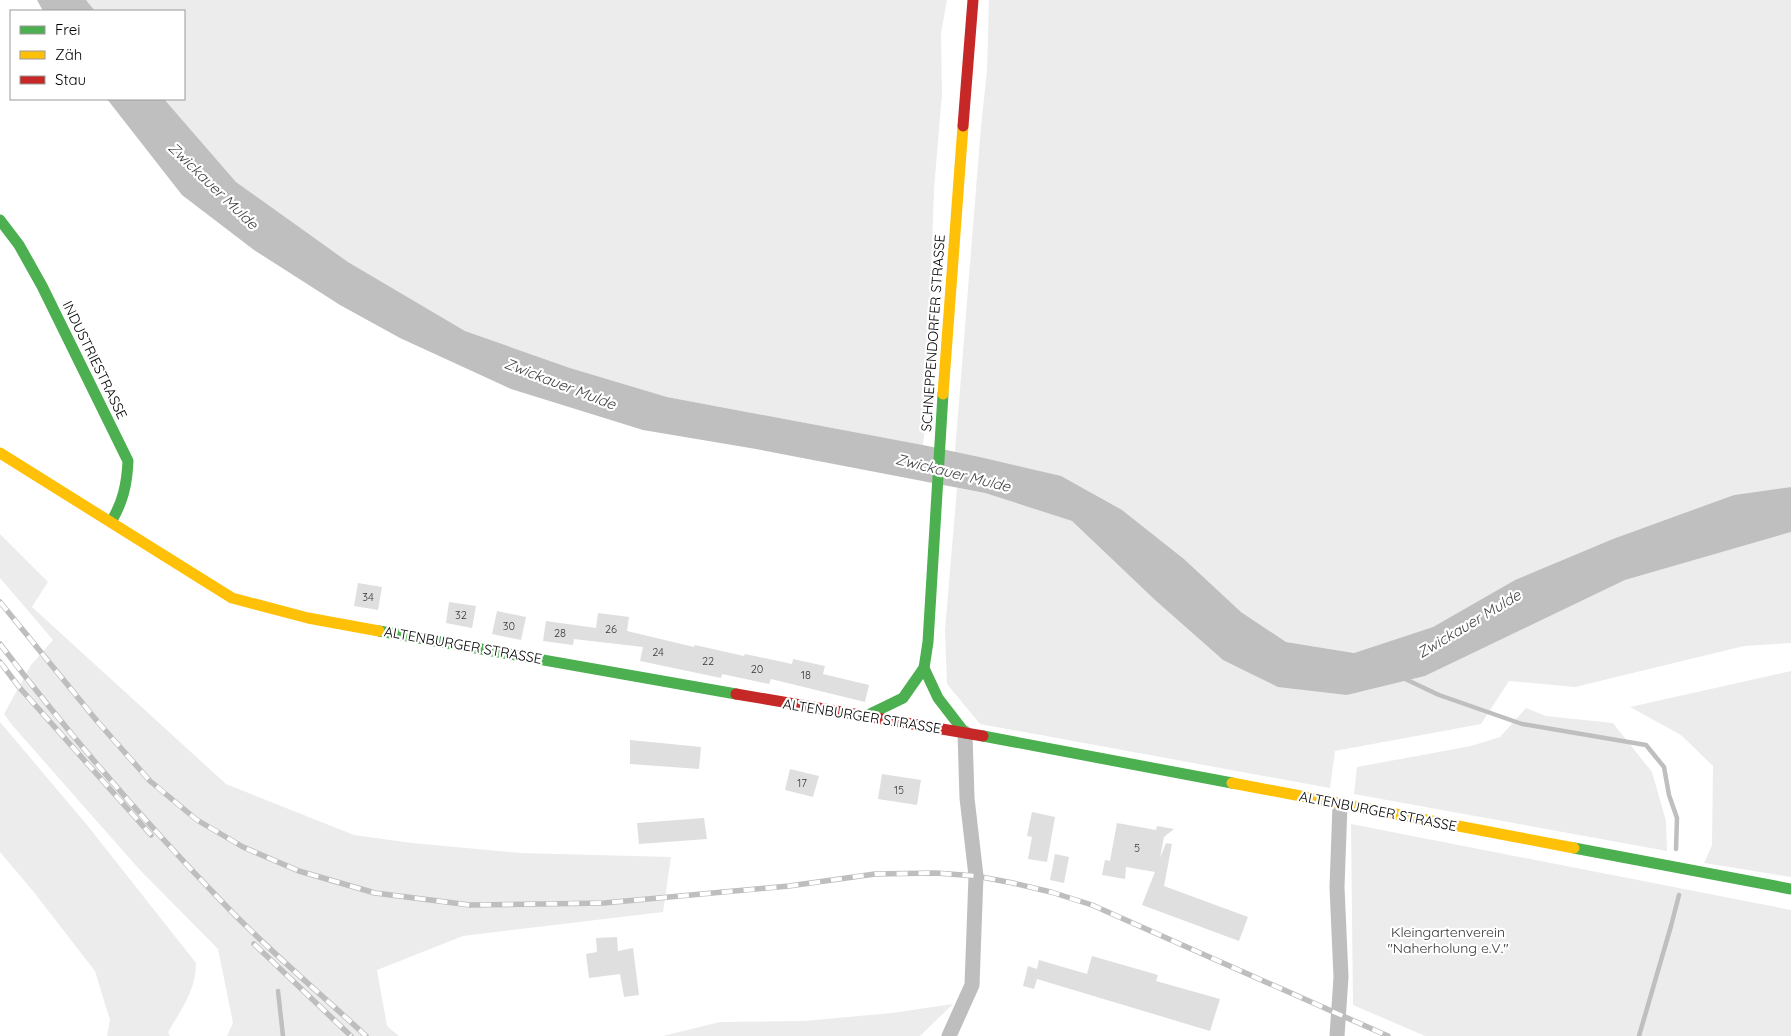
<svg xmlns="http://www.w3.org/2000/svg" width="1791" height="1036" viewBox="0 0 1791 1036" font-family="Quicksand,sans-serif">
	<rect width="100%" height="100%" fill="#fff"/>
	<!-- green -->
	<g fill="#ececec">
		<polygon points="86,0 947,0 941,33 942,94 934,189 926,417 923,445 667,397 570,368 465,331 348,262 236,182 164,99 184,99 184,11 95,11"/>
		<polygon points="989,0 1791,0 1791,487 1734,495 1515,580 1433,627 1354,653 1286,642 1241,612 1184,559 1122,510 955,452 981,126 987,71"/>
		<polygon points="957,488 985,493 1072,521 1155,600 1223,660 1347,695 1425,676 1625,580 1791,532 1791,643 1744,646 1575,687 1509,681 1481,724 1335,751 1330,788 980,724 947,684 945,630"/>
		<polygon points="0,534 48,582 32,607 226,784 354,835 412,843 521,853 671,857 663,912 463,936 377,970 387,1026 399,1036 227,1036 233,1023 218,949 139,869 12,725 4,714 31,665 53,640 0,578"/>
		<polygon points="1791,671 1791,877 1704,863 1712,845 1713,766 1681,735 1630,707"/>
		<polygon points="1526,708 1546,716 1613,723 1652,772 1666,821 1667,851 1354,794 1357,767 1471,746 1500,737"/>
		<path d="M0,722L87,825L196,963C196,990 181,1010 168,1032L170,1036H107L110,1020L95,971L33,891L0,852Z"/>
		<polygon points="1351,824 1791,910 1791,1036 1425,1036 1353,1005"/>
		<polygon points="953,1004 920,1036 663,1036 720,1022 804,1021 892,1013"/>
	</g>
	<!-- water -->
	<g fill="#bfbfbf">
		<polygon points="37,0 86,0 95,11 43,11"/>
		<polygon points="107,99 164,99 236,182 348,262 465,331 570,368 667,397 923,445 984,458 1061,476 1122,510 1184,559 1241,612 1286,642 1354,653 1433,627 1515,580 1613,539 1734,495 1791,487 1791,532 1625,580 1425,676 1347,695 1278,687 1223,660 1155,600 1072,521 985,493 756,449 643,430 511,389 400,338 340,305 254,250 182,195"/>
	</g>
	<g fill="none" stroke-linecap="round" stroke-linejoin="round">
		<!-- stream -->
		<g stroke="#bfbfbf" stroke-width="4.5">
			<polyline points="1403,678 1439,695 1522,724 1646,745 1664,767 1669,795 1677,818 1676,849"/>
			<polyline points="278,991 283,1036"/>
			<polyline points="1639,1036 1671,926 1679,895"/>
		</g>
	</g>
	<!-- building -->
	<g fill="#dfdfdf">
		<polygon points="358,583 382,587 378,610 354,606"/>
		<polygon points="449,602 476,606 472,628 446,623"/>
		<polygon points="497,611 526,617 521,640 492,634"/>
		<polygon points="598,613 629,617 627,631 694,647 695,645 744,656 745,654 792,664 793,659 825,666 823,674 869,685 865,702 771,679 769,684 722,674 721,678 640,661 643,647 574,639 573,645 543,641 546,621 596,628"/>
		<polygon points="630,740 701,747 699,769 630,764"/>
		<polygon points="790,769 819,776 813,797 785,790"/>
		<polygon points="882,774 921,780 917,805 878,799"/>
		<polygon points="1032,812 1055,817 1047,862 1028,859 1032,837 1027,836"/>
		<polygon points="704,818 707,839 639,844 637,823"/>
		<polygon points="1117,823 1156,830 1157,826 1174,829 1164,837 1160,858 1166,843 1172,844 1164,886 1248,917 1239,941 1142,905 1155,872 1126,867 1125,879 1102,875 1105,860 1110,861"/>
		<polygon points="1055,854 1069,857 1064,883 1050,880"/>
		<polygon points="617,937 618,951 633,948 639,995 624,997 620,974 589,978 586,954 597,952 596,938"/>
		<polygon points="1092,956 1158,975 1156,981 1220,999 1210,1031 1037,979 1034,989 1023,986 1028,966 1037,969 1039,960 1087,974"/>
	</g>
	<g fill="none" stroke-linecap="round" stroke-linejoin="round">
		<!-- street -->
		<g stroke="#bebebe" stroke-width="15">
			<polyline points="949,1036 972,985 976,876 967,798 965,733"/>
			<polyline points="1337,1036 1341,977 1337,887 1340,805"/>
		</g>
		<!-- fast -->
		<g stroke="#4caf50" stroke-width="11">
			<path d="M0,220L19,245L42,286L128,461C127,484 123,502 111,522"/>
			<polyline points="943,394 928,642 924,668 938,698 965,733"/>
			<polyline points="379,631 736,694"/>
			<polyline points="864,717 903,698 924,668"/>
			<polyline points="983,736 1232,783"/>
			<polyline points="1574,848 1791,889"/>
		</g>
		<!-- slow -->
		<g stroke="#ffc107" stroke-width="11">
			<polyline points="943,394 963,126"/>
			<polyline points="0,453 232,598 308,618 379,631"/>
			<polyline points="1232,783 1574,848"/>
		</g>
		<!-- jam -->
		<g stroke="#c62828" stroke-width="11">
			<polyline points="963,126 973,0"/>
			<polyline points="736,694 983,736"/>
		</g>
		<defs>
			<g id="rail">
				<polyline points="0,602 97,721 150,781 197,820 243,847 299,871 375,893 470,905 604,903 789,886 875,874 936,873 976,876 1013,883 1051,892 1092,905 1388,1036"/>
				<path d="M0,644C71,737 148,826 230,910C273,954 321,994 366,1036"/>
				<polyline points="0,662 19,687 151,835"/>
				<polyline points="254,944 351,1036"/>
			</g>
		</defs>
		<!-- rail casing -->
		<use href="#rail" stroke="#bebebe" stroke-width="5.5"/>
		<!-- rail -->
		<use href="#rail" stroke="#fff" stroke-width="4" stroke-dasharray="11" stroke-linecap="butt"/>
	</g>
	<g text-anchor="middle" stroke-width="4.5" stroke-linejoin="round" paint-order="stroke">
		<!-- number labels -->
		<g font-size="11" fill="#383838">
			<text x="368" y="601">34</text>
			<text x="461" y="619">32</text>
			<text x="509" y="630">30</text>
			<text x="611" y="633">26</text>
			<text x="560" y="637">28</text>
			<text x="658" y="656">24</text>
			<text x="708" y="665">22</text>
			<text x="757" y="673">20</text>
			<text x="806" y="679">18</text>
			<text x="802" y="787">17</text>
			<text x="899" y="794">15</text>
			<text x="1137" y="852">5</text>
		</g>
		<!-- street labels -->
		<g font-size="14" fill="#000" stroke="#fff">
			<text transform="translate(933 333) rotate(-86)" y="5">SCHNEPPENDORFER STRASSE</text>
			<text transform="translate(95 360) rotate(64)" y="5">INDUSTRIESTRASSE</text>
			<text transform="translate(463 645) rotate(10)" y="5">ALTENBURGER STRASSE</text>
			<text transform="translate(862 716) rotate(9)" y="5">ALTENBURGER STRASSE</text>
			<text transform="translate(1378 811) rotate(11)" y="5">ALTENBURGER STRASSE</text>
		</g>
		<!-- park labels -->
		<g font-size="14" fill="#333" stroke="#fff">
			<text x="1448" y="937">Kleingartenverein<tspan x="1448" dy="16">"Naherholung e.V."</tspan></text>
		</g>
		<!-- water labels -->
		<g font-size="15" font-style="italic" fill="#444" stroke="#fff">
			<text transform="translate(213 186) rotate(44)" y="5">Zwickauer Mulde</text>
			<text transform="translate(560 384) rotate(21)" y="5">Zwickauer Mulde</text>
			<text transform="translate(953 473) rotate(14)" y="5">Zwickauer Mulde</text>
			<text transform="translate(1469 624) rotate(-31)" y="5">Zwickauer Mulde</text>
		</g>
	</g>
	<!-- legend -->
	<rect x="10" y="10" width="175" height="90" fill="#ffffff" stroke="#999999"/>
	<rect x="20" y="26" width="25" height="8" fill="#4caf50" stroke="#999999"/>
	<text x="55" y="35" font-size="15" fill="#000000">Frei</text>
	<rect x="20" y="51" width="25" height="8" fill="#ffc107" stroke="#999999"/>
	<text x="55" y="60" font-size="15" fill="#000000">Zäh</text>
	<rect x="20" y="76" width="25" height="8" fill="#c62828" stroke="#999999"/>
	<text x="55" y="85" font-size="15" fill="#000000">Stau</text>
</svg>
